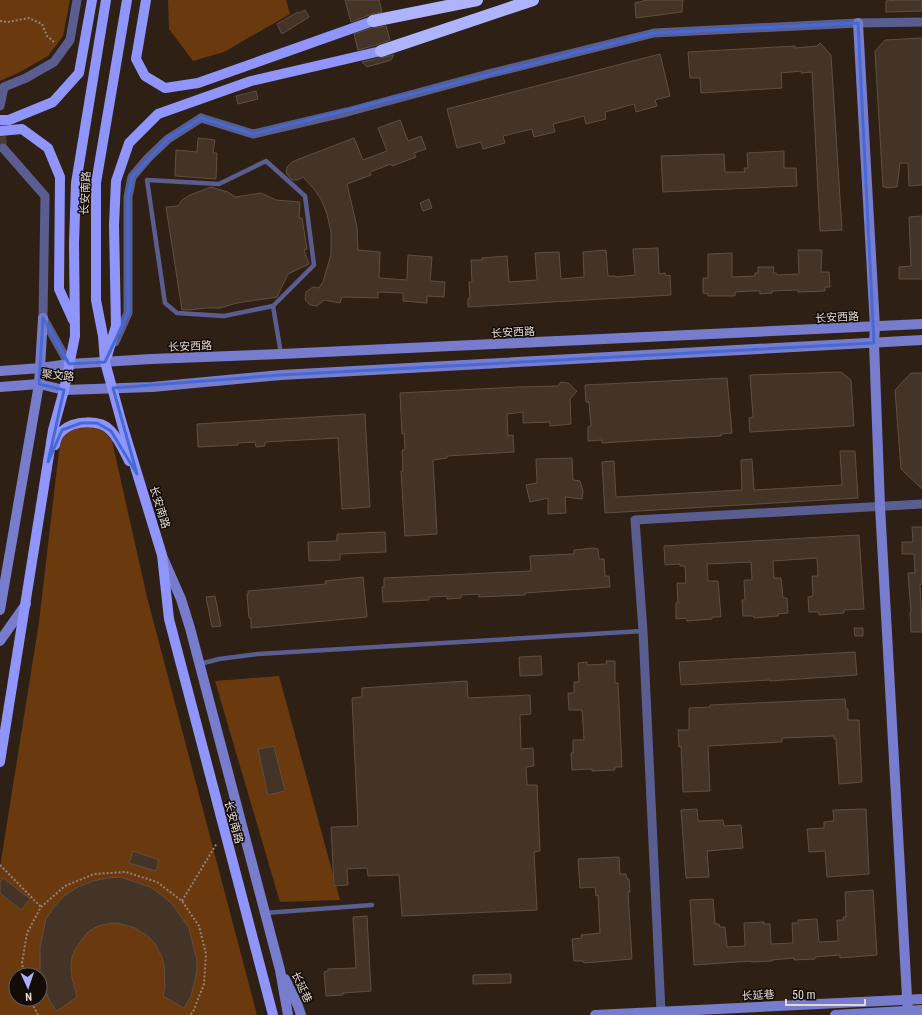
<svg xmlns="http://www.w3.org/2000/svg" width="922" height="1015" viewBox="0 0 922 1015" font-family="'Roboto Condensed','Noto Sans SC',sans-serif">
	<rect width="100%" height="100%" fill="#2f2015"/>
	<!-- green -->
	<g fill="#6b390e" fill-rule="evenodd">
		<polygon points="0,0 70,0 63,36 48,56 20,72 0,81"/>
		<polygon points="168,0 286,0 290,14 224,52 193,61 169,29"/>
		<path d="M90,426L103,430L112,441L147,597L257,1015H0V867L39,622L59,451C64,427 68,430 90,426ZM16,975H40V999H16Z"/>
		<polygon points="279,676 340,900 280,902 215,681"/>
	</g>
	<!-- building -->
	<g fill="#443428" stroke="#604e42">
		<polygon points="345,0 379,0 382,12 372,14 351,22"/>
		<polygon points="647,0 683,0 682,12 636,18 635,3"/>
		<polygon points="899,0 922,0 922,11 886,12 886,1"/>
		<polygon points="305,10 309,17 282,34 277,24 298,12 299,13"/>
		<polygon points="386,26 390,40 376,45 358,50 354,34 372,28"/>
		<polygon points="922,38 922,185 909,186 908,163 900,163 897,187 886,188 886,187 883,187 875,51 885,40"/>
		<polygon points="820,43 831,55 842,230 820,231 812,72 801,73 801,71 781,73 782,88 701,93 700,78 690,78 688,52 795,46 795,48 817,46"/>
		<polygon points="660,54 670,96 655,100 657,106 636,112 634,104 605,112 606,119 586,124 584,116 553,124 555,132 534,137 532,129 503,136 505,143 483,149 481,142 457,148 447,109"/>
		<polygon points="394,55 391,60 367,67 362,62"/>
		<polygon points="256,91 258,99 238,104 236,96"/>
		<polygon points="400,120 408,141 421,136 426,149 414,153 416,157 392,166 391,164 370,172 371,175 347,184 357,227 358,250 380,252 379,278 407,280 408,255 432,257 430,281 445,282 444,297 427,296 427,303 403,301 403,293 378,292 378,298 342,297 340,303 324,300 317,306 310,305 305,300 306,292 313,287 319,288 323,282 331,254 331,232 327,214 321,199 314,189 303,177 298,180 292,180 287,174 286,171 287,167 292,162 299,159 354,138 363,160 387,151 378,128"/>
		<polygon points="198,138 215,140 213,153 217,153 216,179 175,176 176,150 197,152"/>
		<polygon points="784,151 784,168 796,168 797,186 663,192 661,156 724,154 725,172 745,172 744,168 748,168 747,153"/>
		<polygon points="211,187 228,192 235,197 261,193 276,200 300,202 299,218 302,218 307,249 304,250 309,264 288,274 277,297 237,303 220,308 206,308 189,310 182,310 166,207 178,206 182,200 190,195"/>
		<polygon points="429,199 432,208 423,211 420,203"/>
		<polygon points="922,216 922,279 899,279 899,267 911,266 909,217"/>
		<polygon points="658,248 659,274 665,273 666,276 670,275 671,295 468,307 468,299 470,298 469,282 472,282 471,260 482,260 482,258 507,256 509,282 537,280 535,253 559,252 561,279 584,277 583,252 606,250 608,276 615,276 615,277 635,275 633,249"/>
		<polygon points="798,250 822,250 821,272 829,272 830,287 825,287 825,291 798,292 798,290 772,291 772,293 760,294 760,291 750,291 735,292 735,296 708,296 708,294 703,293 703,278 708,278 708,254 732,253 732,277 755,276 755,273 758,273 758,267 774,267 773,273 776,273 777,275 799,274"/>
		<polygon points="841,372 851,380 854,426 750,432 749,418 753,417 750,375"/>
		<polygon points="911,373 922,373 922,489 901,469 895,390"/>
		<polygon points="727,378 732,433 721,434 721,436 631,441 602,443 602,440 588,441 588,427 591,426 589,402 586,402 585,385"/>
		<polygon points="561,382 568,383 577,391 570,399 571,424 550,426 550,422 523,423 523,412 507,414 508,436 513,435 514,452 447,456 447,458 433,460 437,534 405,536 401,471 403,471 402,450 405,450 404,433 402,434 400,393 518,387 558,386"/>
		<polygon points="365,414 370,507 342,509 338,438 265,442 265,446 256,447 255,442 238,443 238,445 198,447 197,424"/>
		<polygon points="840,451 855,451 858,498 605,513 602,462 614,461 616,497 742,490 741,460 752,459 754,490 842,485"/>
		<polygon points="572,458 573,480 580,481 583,491 582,499 565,497 566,513 548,514 548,498 530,502 526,485 537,483 536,459"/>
		<polygon points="912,527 922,527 922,584 920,585 922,626 922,632 911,632 910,612 911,612 908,573 915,573 914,554 902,554 902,542 913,542"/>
		<polygon points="385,532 386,552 340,554 340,560 309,561 308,542 337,541 337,534"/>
		<polygon points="859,535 864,609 844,610 844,613 819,615 819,612 809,612 808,597 813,596 812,576 818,576 817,558 773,561 774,578 781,578 783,598 787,598 788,613 778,614 778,616 754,618 753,616 743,616 742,600 745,600 744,580 752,580 751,562 707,564 708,581 718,581 721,617 712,617 712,619 687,621 686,618 676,619 676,603 678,603 677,583 686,583 685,566 680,566 680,564 665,565 664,546"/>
		<polygon points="593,548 598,549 599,559 604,559 605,576 609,576 610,587 525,593 525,595 479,597 479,594 461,595 461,598 447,599 447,596 429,597 429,600 383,602 382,587 384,587 384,578 531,571 530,556 574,554 574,550"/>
		<polygon points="363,577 367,617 251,628 251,618 249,618 247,594 248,594 248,591 326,584 325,581"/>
		<polygon points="215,596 221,626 212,627 206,597"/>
		<polygon points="854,628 863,628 863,636 855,636"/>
		<polygon points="855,652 857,675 770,681 770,680 681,685 679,662"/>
		<polygon points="541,656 542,675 520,676 519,657"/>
		<polygon points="606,661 615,661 615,683 618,683 622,767 615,767 615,770 592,771 592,769 572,770 571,753 573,753 573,740 584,740 583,723 582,710 569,710 568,693 574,693 574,682 579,682 578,663 587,662 587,665 607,664"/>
		<polygon points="467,681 468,698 530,695 531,714 520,715 521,749 533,748 534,766 526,767 527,785 537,785 540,851 534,852 537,910 402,916 399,875 368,876 367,868 347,869 348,885 334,886 331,827 358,826 352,698 362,697 362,688"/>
		<polygon points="845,699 846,709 848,709 848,720 859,720 862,782 839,784 836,739 834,739 834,736 782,738 782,742 708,746 710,791 683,792 681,746 679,747 678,730 689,730 689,708 710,707 710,705"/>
		<polygon points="274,746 285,791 268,795 258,749"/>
		<polygon points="697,809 698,821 723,820 724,826 741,825 743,848 707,851 709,877 686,878 681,810"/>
		<polygon points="866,809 869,874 827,877 825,851 809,852 807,829 824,828 824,822 834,821 833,810"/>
		<polygon points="133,851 159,860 156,871 129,863"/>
		<polygon points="619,857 620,874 626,874 627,879 629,879 630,892 628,892 632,959 584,963 583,961 574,961 572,939 582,938 581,935 600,933 598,895 596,896 595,887 580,888 578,859"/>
		<polygon points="121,877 150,887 162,895 173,905 189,928 197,961 197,971 191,996 184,1008 163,996 165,987 164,966 162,957 155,944 149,937 135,928 117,923 107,924 98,926 88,932 76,948 72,957 71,966 72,978 77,997 57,1011 50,1002 42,981 40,972 40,947 46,919 54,907 64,896 78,887 93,881 107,878"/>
		<polygon points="3,878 30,899 21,910 0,893 0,883"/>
		<polygon points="873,890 877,955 840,958 840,955 815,957 815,959 794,960 794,958 772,960 772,961 751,962 751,961 694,965 690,900 713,899 715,924 719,924 720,927 725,927 727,947 745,946 744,923 764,922 764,924 770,924 771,944 793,943 792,923 798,923 798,920 817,919 819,942 838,941 837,920 844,920 843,917 846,917 845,892"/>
		<polygon points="367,916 371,991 343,993 343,995 326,996 324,972 328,971 328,969 356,968 353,917"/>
		<polygon points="511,974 511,983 473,984 473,975"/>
	</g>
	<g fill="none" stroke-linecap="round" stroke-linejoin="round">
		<!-- street-tunnel -->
		<polyline stroke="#4a3c31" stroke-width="9" stroke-dasharray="9 4.5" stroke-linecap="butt" points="0,123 3,148"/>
		<!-- path -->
		<g stroke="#8f837a" stroke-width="2" stroke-dasharray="2 2" stroke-linecap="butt">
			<polyline points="0,21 8,22 29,18 42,24 47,36 54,42"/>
			<polyline points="0,865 41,907"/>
			<polyline points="182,901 217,843"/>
			<polyline points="24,975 22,963 27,933 41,907 65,886 94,874 126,872 157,882 182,901 199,926 206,954 204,984 193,1012 190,1015"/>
			<polyline points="30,999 38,1015"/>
		</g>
		<!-- lane -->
		<g stroke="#595d8f" stroke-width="4.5">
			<polyline points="273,306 224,316 177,313 165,303 147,180 219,184 266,161 305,196 314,265 273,306 281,354"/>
			<polyline points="200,664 219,659 258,654 643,631"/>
			<polyline points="265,913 372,905"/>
		</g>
		<!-- street -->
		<g stroke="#595d8f" stroke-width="9">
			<polyline points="0,106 4,87 26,78 54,62 70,40 77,0"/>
			<polyline points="201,118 253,134 347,112 488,74 654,33 858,23 922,22"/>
			<polyline points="3,148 45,196 43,318 69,364"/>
			<polyline points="115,342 128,313 128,197 132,177 148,158 168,139 201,118"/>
			<polyline points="661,1012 643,631 635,520 922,504"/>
		</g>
		<!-- secondary -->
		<g stroke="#787ccc" stroke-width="10">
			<polyline points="858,23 875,327 874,343 880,506 908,1015"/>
			<polyline points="0,371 41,368 69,364 151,359 281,354 922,324"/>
			<polyline points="0,387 39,384 64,390 152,387 281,375 922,340"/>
			<polyline points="163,558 181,599 190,628 280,970 288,1015"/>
			<polyline points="0,610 39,384 43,318"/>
			<polyline points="0,641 26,604"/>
			<polyline points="285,979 298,1006 301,1015"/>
			<polyline points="595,1015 922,999"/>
			<polyline points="835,1015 922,1010"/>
		</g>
		<!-- primary -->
		<g stroke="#9095fc" stroke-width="10">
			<polyline points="127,0 96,183 96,300 103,336 105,362 122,424 162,555 169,619 273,1015"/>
			<polyline points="146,0 136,59 145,76 165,88 198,83 373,21"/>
			<polyline points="0,120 9,120 53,102 79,73 92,0"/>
			<polyline points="0,131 22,129 48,148 60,177 59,289 73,320"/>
			<polyline points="107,356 116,326 114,225 116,181 129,143 158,114 251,81 381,51"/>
			<path d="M55,445C56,440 58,434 62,431C73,420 101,419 111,431C119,439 124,451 129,461"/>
			<polyline points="0,762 53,430 64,390 75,336 74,243 76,183 106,0"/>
		</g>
		<!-- highway -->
		<g stroke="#adb3fd" stroke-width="12">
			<polyline points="373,21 477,0"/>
			<polyline points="381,51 533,0"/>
		</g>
	</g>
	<!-- marked area -->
	<path fill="none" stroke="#456ad7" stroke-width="3" stroke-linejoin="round" d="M858,23L874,343L281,375L113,388L137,474L111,431L97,423H81L62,430L48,462L64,390L39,384L43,318L69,364L105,362L128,313V197L132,177L168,139L201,118L253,134L654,33Z"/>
	<g text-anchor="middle" stroke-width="3" stroke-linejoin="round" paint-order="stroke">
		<!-- street labels -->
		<g font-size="11" fill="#e3d8d1" stroke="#120b07">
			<text transform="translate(85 193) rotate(-87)" y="4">长安南路</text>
			<text transform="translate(837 317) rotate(-3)" y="4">长安西路</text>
			<text transform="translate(513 332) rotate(-3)" y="4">长安西路</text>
			<text transform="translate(190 346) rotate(-2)" y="4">长安西路</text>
			<text transform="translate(58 375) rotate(6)" y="4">聚文路</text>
			<text transform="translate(160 507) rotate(73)" y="4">长安南路</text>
			<text transform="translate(234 822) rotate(75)" y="4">长安南路</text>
			<text transform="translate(302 987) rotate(65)" y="4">长延巷</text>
			<text transform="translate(758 995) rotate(-3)" y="4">长延巷</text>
		</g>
	</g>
	<!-- north arrow -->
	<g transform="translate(28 987) rotate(177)"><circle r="19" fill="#120b07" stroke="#665d58"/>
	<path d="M0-3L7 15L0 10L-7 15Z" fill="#aab0fc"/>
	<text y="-6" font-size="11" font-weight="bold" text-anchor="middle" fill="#e3d8d1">N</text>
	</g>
	<!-- scale -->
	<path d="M786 999v6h79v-6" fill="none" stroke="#e3d8d1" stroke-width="2"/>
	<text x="792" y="999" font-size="12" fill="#e3d8d1" stroke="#120b07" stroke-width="3" paint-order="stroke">50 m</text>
</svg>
